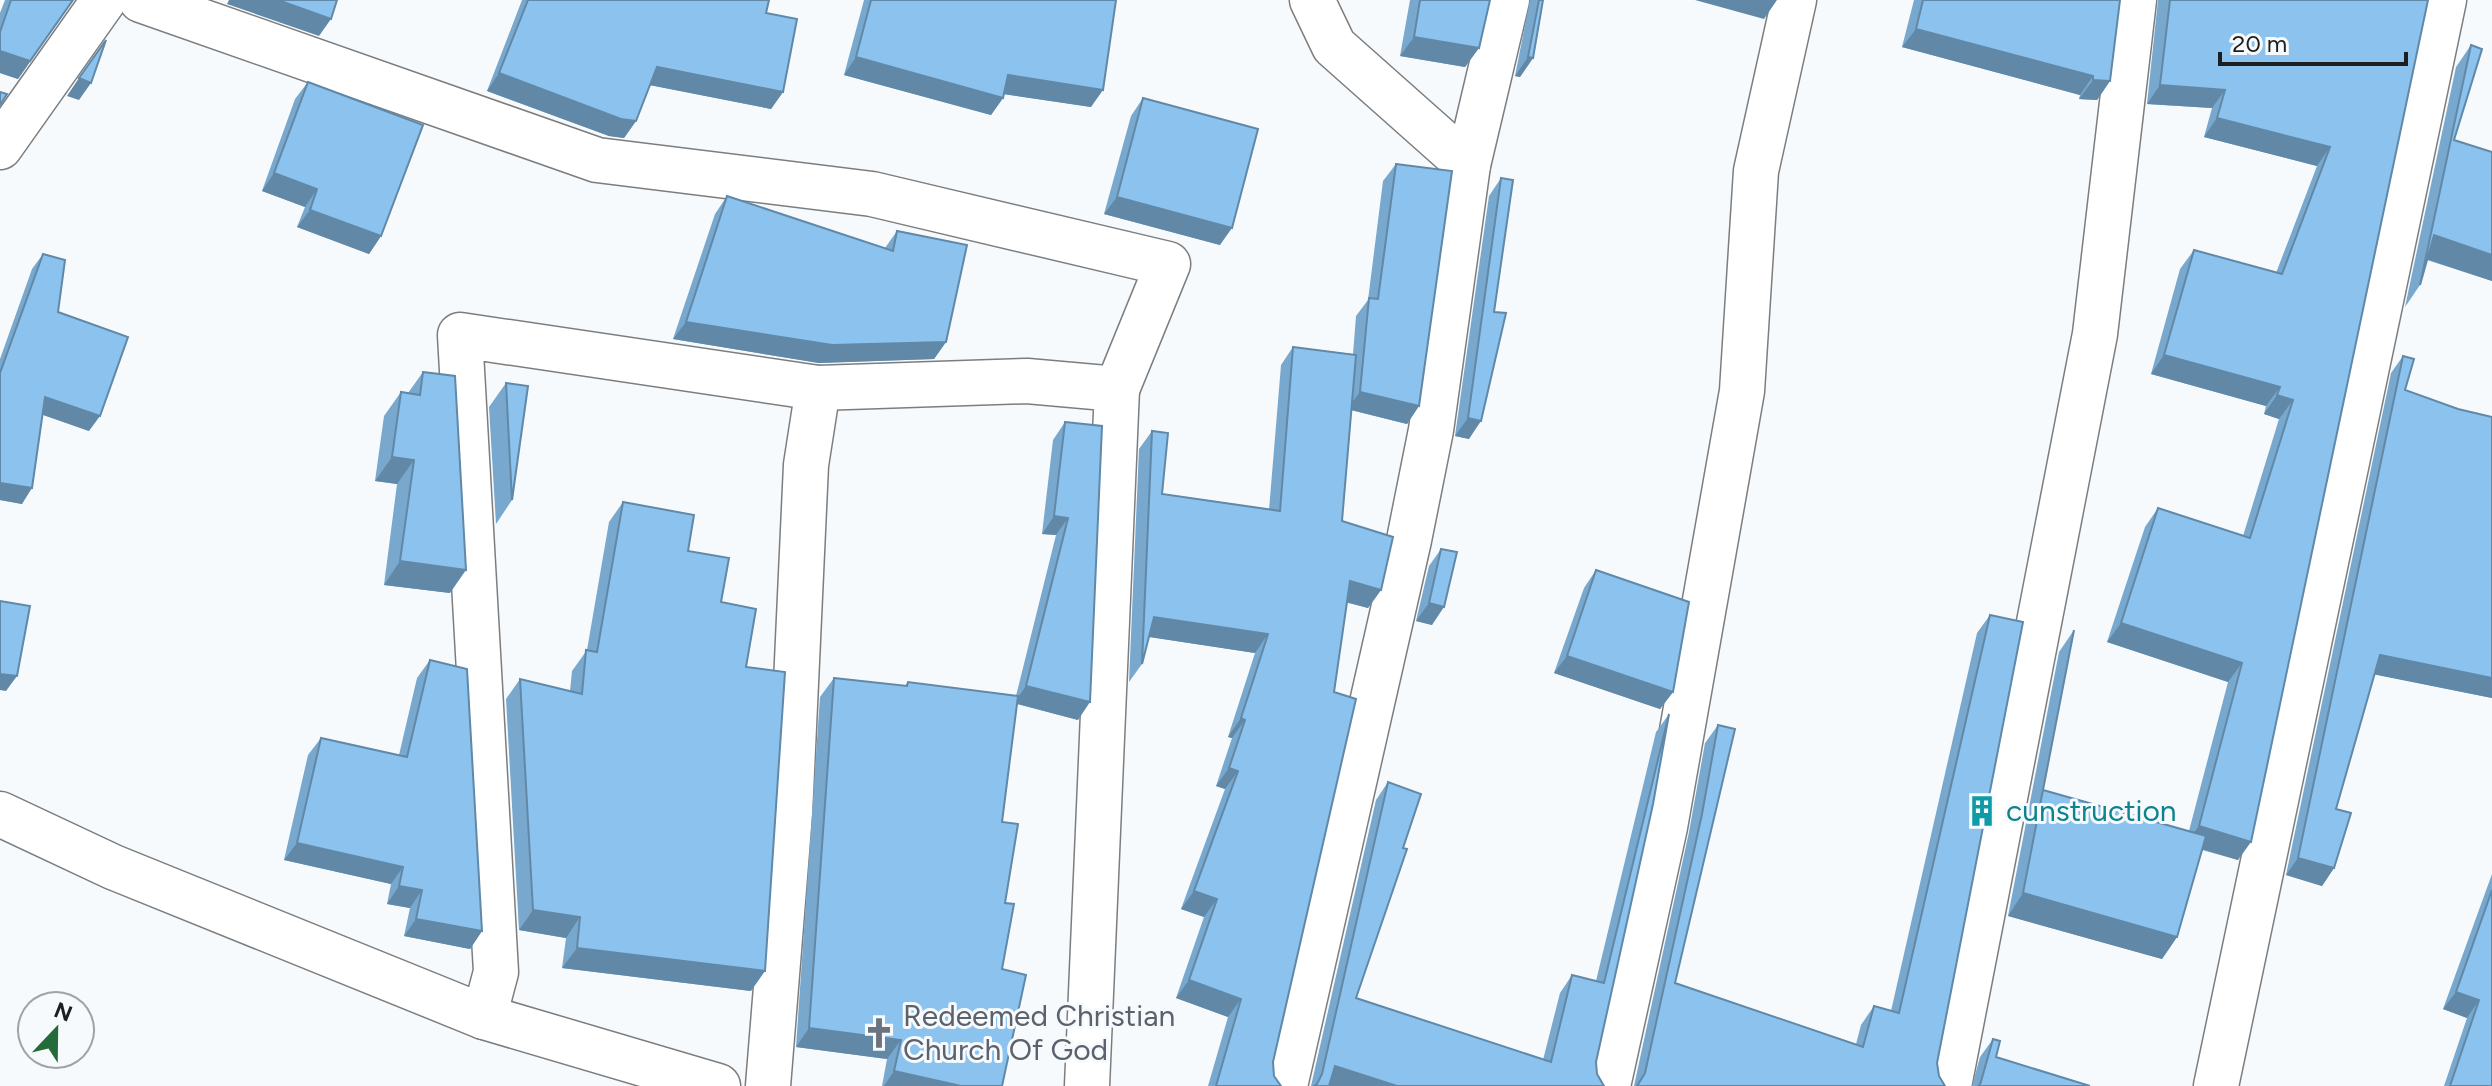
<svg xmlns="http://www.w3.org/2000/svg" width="2492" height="1086" viewBox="0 0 2492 1086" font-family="Figtree,sans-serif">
	<rect width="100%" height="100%" fill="#f7fafc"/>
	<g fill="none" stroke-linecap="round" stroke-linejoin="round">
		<defs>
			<g id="minor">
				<polyline points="141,0 597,160 872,194 1168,264 1117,389"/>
				<polyline points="1312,0 1334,46 1468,165"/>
				<polyline points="0,147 104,0"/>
				<polyline points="0,814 113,867 484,1017 718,1086"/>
				<polyline points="484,1017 496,972 460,335 818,388 1027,381 1117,389 1087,1086"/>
				<polyline points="768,1086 790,814 806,465 818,388"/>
				<polyline points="1285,1086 1409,540 1431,430 1468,165 1507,0"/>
				<polyline points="1608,1086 1665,827 1742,391 1756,171 1794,0"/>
				<polyline points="1949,1086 2095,334 2134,0"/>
				<polyline points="2216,1086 2444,0"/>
			</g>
		</defs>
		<!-- minor casing -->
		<use href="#minor" stroke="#7b7d7f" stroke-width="47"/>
		<!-- minor -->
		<use href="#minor" stroke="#fff" stroke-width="44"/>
	</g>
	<!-- wall -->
	<g fill="#78a8cd">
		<polygon points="5,0 73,0 18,79 0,73 0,13"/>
		<polygon points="522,0 769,0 766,13 783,92 771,109 650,85 636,121 624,138 609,136 487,91"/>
		<polygon points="864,0 1116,0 1091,107 1004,94 1003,98 991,115 844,75"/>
		<polygon points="1410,0 1490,0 1479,48 1465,67 1400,56"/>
		<polygon points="1530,0 1543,0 1533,58 1520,77 1515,76"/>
		<polygon points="1914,0 2120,0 2110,81 2097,100 2079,99 2080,95 1902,47"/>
		<polygon points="2158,0 2428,0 2238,860 2202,850 2177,937 2162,959 2008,916 2059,652 2074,630 2043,790 2189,831 2228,682 2107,642 2145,527 2158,508 2243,536 2279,419 2264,414 2266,406 2151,374 2180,269 2194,250 2276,273 2317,166 2204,137 2212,108 2147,104"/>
		<polygon points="2471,45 2454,140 2492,152 2492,281 2427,260 2420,285 2405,307 2456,67"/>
		<polygon points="308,82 381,236 369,254 297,227 305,207 262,191 295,99"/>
		<polygon points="1143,98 1220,245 1104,214 1131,116"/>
		<polygon points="1396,164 1419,406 1407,424 1351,410 1342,521 1381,590 1368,608 1347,602 1273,1062 1274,1076 1281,1086 1208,1086 1228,1017 1176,998 1204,917 1181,909 1225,789 1216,786 1232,738 1228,737 1255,653 1149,637 1142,664 1129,682 1139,449 1152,431 1162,494 1269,510 1281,365 1293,347 1353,354 1356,316 1368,300 1383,181"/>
		<polygon points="1501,178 1469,439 1455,436 1489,196"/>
		<polygon points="727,196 885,248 897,231 946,342 934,359 819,363 673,339 715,214"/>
		<polygon points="43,254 89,431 43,415 22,504 0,500 0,359 32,269"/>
		<polygon points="2403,356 2405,390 2458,409 2492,698 2374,674 2336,809 2334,868 2322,886 2286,875 2391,373"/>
		<polygon points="423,372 450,593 384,585 397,484 375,481 384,416 401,392 408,393"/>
		<polygon points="506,383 512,500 496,524 489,407"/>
		<polygon points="1065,422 1078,720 1017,704 1002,822 1005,903 1002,969 1002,1086 882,1086 887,1059 796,1047 820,697 834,678 905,686 908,682 1016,696 1056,535 1042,534 1053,440"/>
		<polygon points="623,502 688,551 721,602 746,667 751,991 562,968 566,938 519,930 506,699 520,679 570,691 572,671 587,650 609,522"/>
		<polygon points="1441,549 1432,625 1416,621 1429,566"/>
		<polygon points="1596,570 1673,692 1660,709 1554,673 1584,588"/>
		<polygon points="1990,615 1937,1063 1939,1076 1945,1086 1634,1086 1689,832 1705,743 1718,725 1675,983 1856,1044 1861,1025 1874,1006 1891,1011 1977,633"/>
		<polygon points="430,660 482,931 470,949 404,936 410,908 387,904 391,884 284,860 308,755 321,738 399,755 417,678"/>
		<polygon points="1669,714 1596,1062 1597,1074 1604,1086 1311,1086 1376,800 1388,782 1403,848 1356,998 1543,1060 1560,993 1572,975 1596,981 1656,732"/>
		<polygon points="2492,874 2492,1086 2444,1086 2467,1018 2443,1009"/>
		<polygon points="1993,1039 1996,1057 2090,1086 1972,1086 1980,1057"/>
	</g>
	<!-- shaded-wall -->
	<g fill="#6188a7">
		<polygon points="73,0 18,79 0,73 0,51"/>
		<polygon points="229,0 278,0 331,19 319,36 227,4"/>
		<polygon points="1695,0 1777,0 1764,19"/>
		<polygon points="1916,29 2093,76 2080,95 1902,47"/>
		<polygon points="1414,37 1479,48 1465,67 1400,56"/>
		<polygon points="856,57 1003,98 991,115 844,75"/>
		<polygon points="1528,57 1533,58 1520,77 1515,76"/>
		<polygon points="657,67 783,92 771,109 644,84"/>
		<polygon points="499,73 636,121 624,138 609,136 487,91"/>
		<polygon points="1008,75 1103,90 1091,107 996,93"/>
		<polygon points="79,78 91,83 79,100 67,96"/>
		<polygon points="2093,80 2110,81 2097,100 2079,99"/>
		<polygon points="2160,85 2225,90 2212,108 2147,104"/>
		<polygon points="2217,118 2330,147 2317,166 2204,137"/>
		<polygon points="274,173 317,189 305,207 262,191"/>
		<polygon points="1117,197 1232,228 1220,245 1104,214"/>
		<polygon points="310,210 381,236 369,254 297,227"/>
		<polygon points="2434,235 2492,255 2492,281 2426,259"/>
		<polygon points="686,322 946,342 934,359 819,363 673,339"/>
		<polygon points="2164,355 2280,387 2266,406 2151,374"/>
		<polygon points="1360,392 1419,406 1407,424 1347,409"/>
		<polygon points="2277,395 2293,400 2279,419 2264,414"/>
		<polygon points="45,397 100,416 89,431 35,412"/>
		<polygon points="1468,418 1481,421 1469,439 1455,436"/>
		<polygon points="392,457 414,460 397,484 375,481"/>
		<polygon points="0,483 32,488 22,504 0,500"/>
		<polygon points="1054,516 1068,518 1056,535 1042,534"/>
		<polygon points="400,561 466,570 450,593 384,585"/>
		<polygon points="1350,581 1381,590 1368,608 1337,600"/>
		<polygon points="1429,603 1444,607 1432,625 1416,621"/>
		<polygon points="1154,617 1268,634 1255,653 1143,636"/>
		<polygon points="2121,623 2242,663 2228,682 2107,642"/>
		<polygon points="2380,655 2492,678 2492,698 2367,673"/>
		<polygon points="1567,656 1673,692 1660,709 1554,673"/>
		<polygon points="0,674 17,676 6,691 0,690"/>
		<polygon points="1026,686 1090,702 1078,720 1014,703"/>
		<polygon points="1241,718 1245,720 1232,738 1228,737"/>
		<polygon points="1229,768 1238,771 1225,789 1216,786"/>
		<polygon points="2199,826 2251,842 2238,860 2185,844"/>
		<polygon points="297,843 403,867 391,884 284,860"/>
		<polygon points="2298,858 2334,868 2322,886 2286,875"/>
		<polygon points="399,886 422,890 410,908 387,904"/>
		<polygon points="1194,891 1217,899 1204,917 1181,909"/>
		<polygon points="2023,893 2177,937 2162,959 2008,916"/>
		<polygon points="533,910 580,917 566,938 519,930"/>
		<polygon points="416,919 482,931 470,949 404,936"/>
		<polygon points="577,948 765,971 751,991 562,968"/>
		<polygon points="1189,980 1241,999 1228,1017 1176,998"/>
		<polygon points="2456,992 2479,1000 2467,1018 2443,1009"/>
		<polygon points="809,1028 901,1040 887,1059 796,1047"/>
		<polygon points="1335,1066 1397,1086 1329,1086"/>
		<polygon points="894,1071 961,1086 884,1086"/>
	</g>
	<!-- building -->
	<g fill="#8bc3ee" stroke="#6188a7" stroke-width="2">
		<polygon points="11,0 73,0 30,61 0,51 0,32"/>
		<polygon points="278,0 337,0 331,19"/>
		<polygon points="528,0 769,0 766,13 797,19 783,92 657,67 636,121 621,119 499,73"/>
		<polygon points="871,0 1116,0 1103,90 1008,75 1003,98 856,57"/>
		<polygon points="1420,0 1490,0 1479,48 1414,37"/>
		<polygon points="1539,0 1543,0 1533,58 1528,57"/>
		<polygon points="1923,0 2120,0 2110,81 2093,80 2093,76 1916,29"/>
		<polygon points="2170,0 2428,0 2251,842 2199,826 2242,663 2121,623 2158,508 2250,538 2293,400 2277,395 2280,387 2164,355 2194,250 2282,274 2330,147 2217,118 2225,90 2160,85"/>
		<polygon points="106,40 91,83 79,78"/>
		<polygon points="2471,45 2482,49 2454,140 2492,152 2492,255 2434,235 2420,285"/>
		<polygon points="308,82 423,125 381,236 310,210 317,189 274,173"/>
		<polygon points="0,92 7,94 0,105"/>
		<polygon points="1143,98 1258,129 1232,228 1117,197"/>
		<polygon points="1396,164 1452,171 1419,406 1360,392 1369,298 1378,299"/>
		<polygon points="1501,178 1513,180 1494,312 1506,313 1481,421 1468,418"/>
		<polygon points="727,196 893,251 897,231 967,245 946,342 832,345 686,322"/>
		<polygon points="43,254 65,260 58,312 128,337 100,416 45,397 32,488 0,483 0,373"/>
		<polygon points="1293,347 1356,355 1342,521 1393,537 1381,590 1350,581 1334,692 1356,699 1273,1062 1274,1076 1281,1086 1216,1086 1241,999 1189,980 1217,899 1194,891 1238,771 1229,768 1245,720 1241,718 1268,634 1154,617 1142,664 1152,431 1168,433 1162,494 1280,511"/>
		<polygon points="2403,356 2414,359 2405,390 2458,409 2492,417 2492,678 2380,655 2336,809 2351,813 2334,868 2298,858"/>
		<polygon points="423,372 455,376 466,570 400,561 414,460 392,457 401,392 420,395"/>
		<polygon points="506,383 528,386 512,500"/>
		<polygon points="1065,422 1102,426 1090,702 1026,686 1068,518 1054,516"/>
		<polygon points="623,502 694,515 688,551 729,558 721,602 756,609 746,667 785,672 765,971 577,948 580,917 533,910 520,679 582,694 586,650 597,652"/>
		<polygon points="1441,549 1457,552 1444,607 1429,603"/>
		<polygon points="1596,570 1689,602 1673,692 1567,656"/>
		<polygon points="0,601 30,606 17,676 0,674"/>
		<polygon points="1990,615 2023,622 1937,1063 1939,1076 1945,1086 1637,1086 1645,1073 1702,814 1718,725 1735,729 1675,983 1863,1047 1874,1006 1899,1013"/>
		<polygon points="2074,630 2043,790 2206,836 2177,937 2023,893"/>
		<polygon points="430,660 467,669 482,931 416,919 422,890 399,886 403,867 297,843 321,738 407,757"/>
		<polygon points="834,678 907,686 908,682 1018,696 1002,822 1018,824 1005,903 1014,904 1002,969 1026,975 1002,1086 961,1086 894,1071 901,1040 809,1028"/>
		<polygon points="1669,714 1653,804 1596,1062 1597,1074 1604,1086 1397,1086 1335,1066 1329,1086 1314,1086 1317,1084 1322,1074 1388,782 1421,794 1403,848 1407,849 1356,998 1551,1062 1572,975 1604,983"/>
		<polygon points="2492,890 2492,1086 2450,1086 2479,1000 2456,992"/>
		<polygon points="1993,1039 2000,1041 1996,1057 2090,1086 1978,1086 1980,1085"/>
	</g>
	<!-- icons -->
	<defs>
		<symbol id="building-bare" viewBox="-9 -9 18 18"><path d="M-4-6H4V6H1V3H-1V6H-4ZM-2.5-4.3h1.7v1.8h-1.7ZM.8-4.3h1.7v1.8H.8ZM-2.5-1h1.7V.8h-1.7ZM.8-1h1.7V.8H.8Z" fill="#0f9aa8" stroke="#f7fafc" stroke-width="2.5" paint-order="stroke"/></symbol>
		<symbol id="church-bare" viewBox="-9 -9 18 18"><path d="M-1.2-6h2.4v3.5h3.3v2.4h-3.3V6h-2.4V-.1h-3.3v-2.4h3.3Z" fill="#6b7280" stroke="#f7fafc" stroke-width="2.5" paint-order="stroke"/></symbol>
	</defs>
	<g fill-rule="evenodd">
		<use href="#building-bare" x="1960" y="789" width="44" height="44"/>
		<use href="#church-bare" x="857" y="1011" width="44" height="44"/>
	</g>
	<g text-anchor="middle" stroke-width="6" stroke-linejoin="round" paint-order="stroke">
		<!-- culture labels -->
		<g font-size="30" fill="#0d838f" stroke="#f7fafc" text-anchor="start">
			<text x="2006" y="821">cunstruction</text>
		</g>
		<!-- worship labels -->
		<g font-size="30" fill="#5b616d" stroke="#f7fafc" text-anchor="start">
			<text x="903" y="1026">Redeemed Christian<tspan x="903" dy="34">Church Of God</tspan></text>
		</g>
	</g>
	<!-- north arrow -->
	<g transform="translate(56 1030) rotate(22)"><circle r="38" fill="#f7fafc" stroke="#a0a2a4" stroke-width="2"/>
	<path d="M0-6L14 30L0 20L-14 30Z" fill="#236c39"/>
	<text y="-12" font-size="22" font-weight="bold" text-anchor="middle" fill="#1d1e1f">N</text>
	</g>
	<!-- scale -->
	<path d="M2220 52v12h186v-12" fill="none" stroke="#1d1e1f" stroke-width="4"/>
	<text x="2232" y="52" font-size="24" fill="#1d1e1f" stroke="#f7fafc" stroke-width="6" paint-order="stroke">20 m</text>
</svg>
